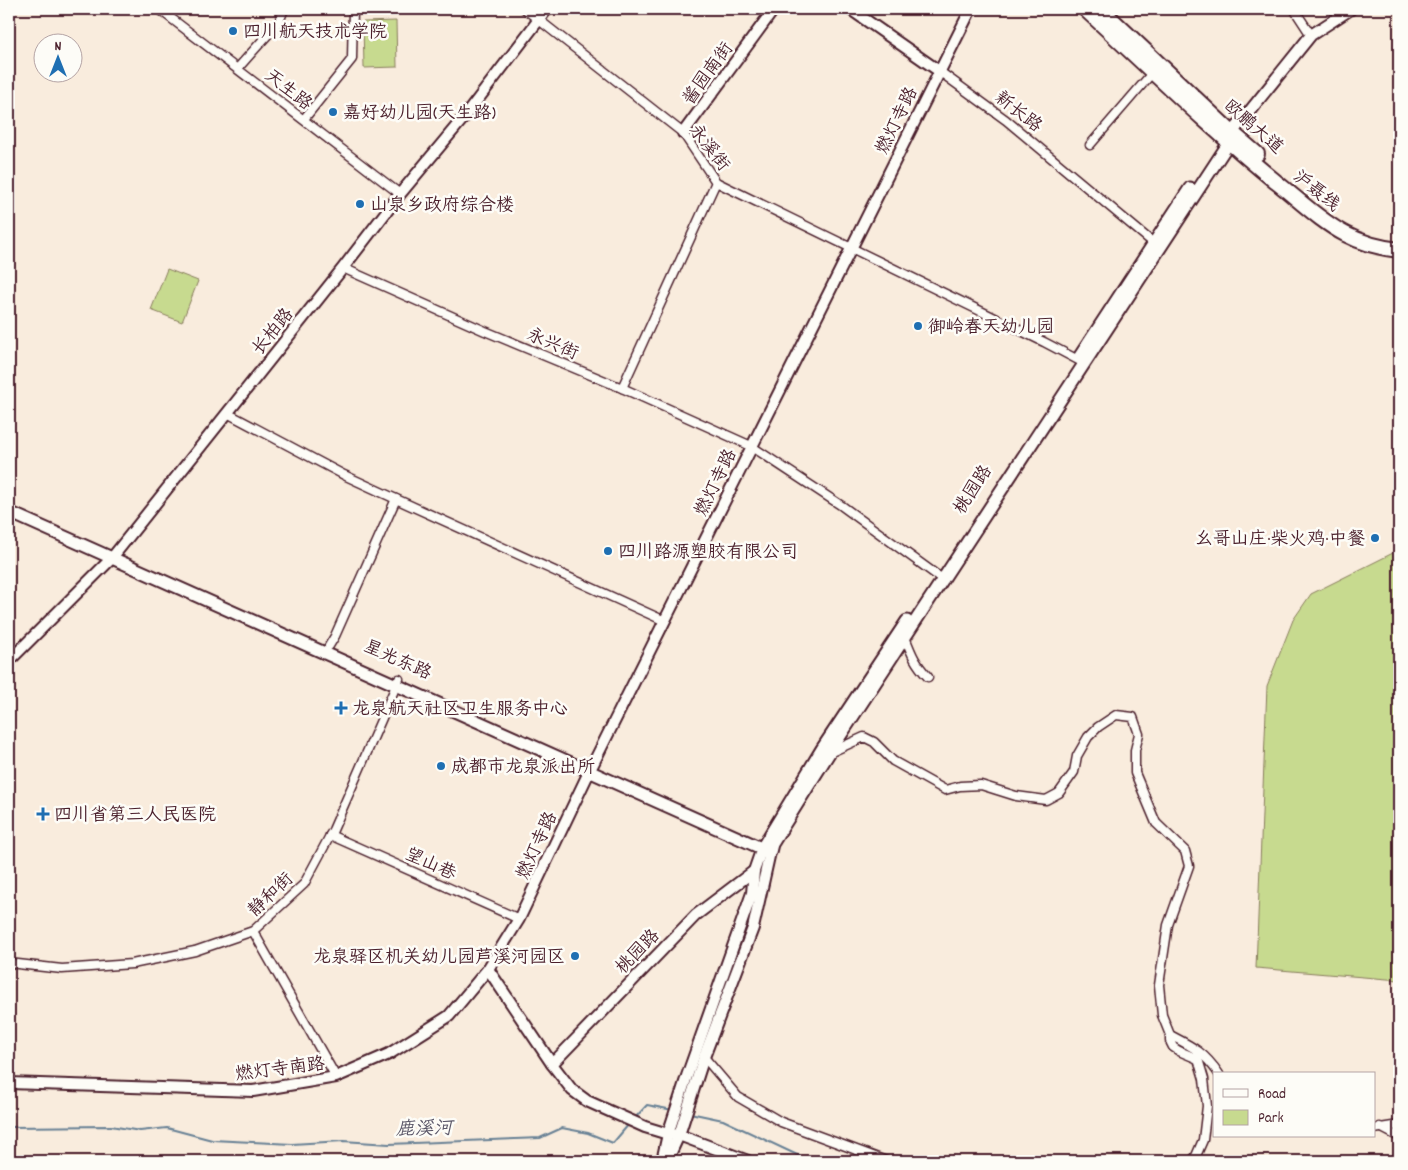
<svg xmlns="http://www.w3.org/2000/svg" width="1408" height="1170" viewBox="0 0 1408 1170" font-family="Dekko,'LXGW WenKai TC',sans-serif">
	<rect width="100%" height="100%" fill="#f9ecdd"/>
	<filter id="ink" filterUnits="userSpaceOnUse"><feTurbulence type="fractalNoise" baseFrequency=".02" numOctaves="2"/><feDisplacementMap in="SourceGraphic" scale="10" xChannelSelector="R" yChannelSelector="G"/><feConvolveMatrix kernelMatrix="1 2 1 2 8 2 1 2 1" color-interpolation-filters="sRGB"/></filter>
	<g filter="url(#ink)">
		<!-- green -->
		<g fill="#c7da8f" stroke="#887c5d">
			<polygon points="396,21 397,67 364,68 363,22"/>
			<polygon points="167,269 198,281 182,322 151,310"/>
			<polygon points="1399,550 1399,980 1256,968 1267,686 1293,620 1311,594"/>
		</g>
		<g fill="none" stroke-linecap="round" stroke-linejoin="round">
			<!-- stream -->
			<g stroke="#688195" stroke-width="2">
				<polyline points="690,1113 723,1120 810,1161"/>
				<polyline points="634,1119 647,1105 673,1110"/>
				<polyline points="9,1127 111,1126 140,1131 167,1128 212,1140 292,1144 343,1141 389,1144 540,1138 562,1128 588,1133 613,1143 629,1124"/>
			</g>
			<defs>
				<g id="minor">
					<polyline points="159,9 400,194"/>
					<polyline points="525,9 683,133 716,182 1044,342 1082,362"/>
					<polyline points="1294,9 1311,35"/>
					<polyline points="238,68 279,22 284,9"/>
					<polyline points="939,71 1006,120 1157,246"/>
					<polyline points="304,119 352,59 353,9"/>
					<polyline points="1090,145 1153,72"/>
					<polyline points="343,268 485,331 622,388 751,446 842,506 938,576 945,579"/>
					<polyline points="622,388 716,182"/>
					<polyline points="227,413 344,475 396,499 665,621"/>
					<path d="M905,637C912,655 915,663 928,677"/>
					<polyline points="329,646 335,636 396,499"/>
					<polyline points="829,753 864,737 874,742 893,761 945,790 960,786 981,785 1016,796 1046,800 1059,793 1074,772 1077,756 1088,737 1098,727 1116,715 1133,717 1139,734 1135,750 1135,773 1156,823 1185,851 1189,866 1168,925 1159,985 1162,1015 1170,1035 1170,1041 1173,1047 1179,1051 1198,1059 1204,1079 1207,1106 1203,1140 1196,1156 1192,1161"/>
					<polyline points="330,835 519,919"/>
					<polyline points="253,931 336,1077"/>
					<polyline points="9,963 62,969 132,964 195,951 253,931 304,884 333,830 399,679"/>
					<path d="M1170,1035C1193,1047 1204,1052 1219,1074"/>
					<polyline points="704,1057 738,1097 781,1122 886,1161"/>
					<polyline points="1380,1127 1399,1137"/>
					<polyline points="1374,1129 1399,1125"/>
					<polyline points="9,1157 12,1161"/>
				</g>
				<g id="tertiary">
					<polyline points="850,9 939,71"/>
					<polyline points="683,133 774,9"/>
					<polyline points="1232,133 1311,35 1351,9"/>
					<polyline points="9,661 111,559 343,268 400,194 465,116 547,9"/>
					<polyline points="488,969 552,1064 572,1090 587,1101 645,1127 668,1134 679,1135 748,1161"/>
					<polyline points="552,1064 696,915 754,871"/>
					<polyline points="9,1083 253,1091 336,1077 389,1054 449,1016 488,969 519,919 590,770 971,9"/>
					<polyline points="662,1161 668,1134 687,1076 752,893 754,871 762,848"/>
					<polyline points="667,1161 679,1135 704,1057 753,928 770,852"/>
				</g>
				<g id="secondary">
					<polyline points="1080,356 1190,188"/>
					<polyline points="9,512 770,852 772,844 829,753 1234,135"/>
					<polyline points="762,848 822,749 907,621"/>
				</g>
				<g id="trunk">
					<path d="M1085,9C1148,67 1209,127 1276,182C1298,199 1320,221 1345,234C1362,243 1381,248 1399,250"/>
					<polyline points="1101,9 1229,130 1257,154"/>
				</g>
			</defs>
			<!-- minor casing -->
			<use href="#minor" stroke="#4a1f2b" stroke-width="11"/>
			<!-- tertiary casing -->
			<use href="#tertiary" stroke="#4a1f2b" stroke-width="14"/>
			<!-- secondary casing -->
			<use href="#secondary" stroke="#4a1f2b" stroke-width="15"/>
			<!-- trunk casing -->
			<use href="#trunk" stroke="#4a1f2b" stroke-width="18"/>
			<!-- minor -->
			<use href="#minor" stroke="#fdfcf7" stroke-width="8"/>
			<!-- tertiary -->
			<use href="#tertiary" stroke="#fdfcf7" stroke-width="10"/>
			<!-- secondary -->
			<use href="#secondary" stroke="#fdfcf7" stroke-width="11"/>
			<!-- trunk -->
			<use href="#trunk" stroke="#fdfcf7" stroke-width="14"/>
		</g>
	</g>
	<!-- markers -->
	<g fill="#1f6fb2" stroke="#fdfcf7" stroke-width="2">
		<circle cx="233" cy="31" r="5"/>
		<circle cx="333" cy="112" r="5"/>
		<circle cx="360" cy="204" r="5"/>
		<circle cx="918" cy="326" r="5"/>
		<circle cx="1375" cy="538" r="5"/>
		<circle cx="608" cy="551" r="5"/>
		<path d="M338.5 700.5h5v5h5v5h-5v5h-5v-5h-5v-5h5z"/>
		<circle cx="441" cy="766" r="5"/>
		<path d="M40.5 806.5h5v5h5v5h-5v5h-5v-5h-5v-5h5z"/>
		<circle cx="575" cy="956" r="5"/>
	</g>
	<g text-anchor="middle" stroke-width="5" stroke-linejoin="round" paint-order="stroke">
		<!-- poi labels -->
		<g font-size="18" fill="#4a1f2b" stroke="#fdfcf7" text-anchor="start">
			<text x="243" y="37">四川航天技术学院</text>
			<text x="343" y="118">嘉好幼儿园(天生路)</text>
			<text x="370" y="210">山泉乡政府综合楼</text>
			<text x="928" y="332">御岭春天幼儿园</text>
			<text x="1365" y="544" text-anchor="end">幺哥山庄·柴火鸡·中餐</text>
			<text x="618" y="557">四川路源塑胶有限公司</text>
			<text x="352" y="714">龙泉航天社区卫生服务中心</text>
			<text x="451" y="772">成都市龙泉派出所</text>
			<text x="54" y="820">四川省第三人民医院</text>
			<text x="565" y="962" text-anchor="end">龙泉驿区机关幼儿园芦溪河园区</text>
		</g>
		<!-- street labels -->
		<g font-size="18" fill="#4a1f2b" stroke="#fdfcf7">
			<text transform="translate(707 73) rotate(-54)" y="6">酱园南街</text>
			<text transform="translate(289 89) rotate(38)" y="6">天生路</text>
			<text transform="translate(1019 111) rotate(38)" y="6">新长路</text>
			<text transform="translate(896 120) rotate(-64)" y="6">燃灯寺路</text>
			<text transform="translate(1254 126) rotate(41)" y="6">欧鹏大道</text>
			<text transform="translate(710 147) rotate(52)" y="6">永溪街</text>
			<text transform="translate(1317 190) rotate(39)" y="6">沪聂线</text>
			<text transform="translate(272 331) rotate(-51)" y="6">长柏路</text>
			<text transform="translate(553 343) rotate(23)" y="6">永兴街</text>
			<text transform="translate(715 482) rotate(-64)" y="6">燃灯寺路</text>
			<text transform="translate(972 489) rotate(-57)" y="6">桃园路</text>
			<text transform="translate(398 659) rotate(24)" y="6">星光东路</text>
			<text transform="translate(536 845) rotate(-65)" y="6">燃灯寺路</text>
			<text transform="translate(431 863) rotate(24)" y="6">望山巷</text>
			<text transform="translate(270 894) rotate(-44)" y="6">静和街</text>
			<text transform="translate(637 951) rotate(-46)" y="6">桃园路</text>
			<text transform="translate(280 1068) rotate(-7)" y="6">燃灯寺南路</text>
		</g>
		<!-- water labels -->
		<g font-size="19" font-style="italic" fill="#5c5869" stroke="#fdfcf7">
			<text transform="translate(424 1127) rotate(-1)" y="7">鹿溪河</text>
		</g>
	</g>
	<!-- margin -->
	<rect width="1408" height="1170" fill="none" stroke="#fdfcf7" stroke-width="30"/>
	<rect x="15" y="15" width="1378" height="1140" fill="none" stroke="#4a1f2b" stroke-width="2" filter="url(#ink)"/>
	<!-- legend -->
	<rect x="1213" y="1072" width="162" height="65" fill="#fdfcf7" stroke="#b5a4a5"/>
	<rect x="1223" y="1089" width="25" height="8" fill="#fdfcf7" stroke="#b5a4a5"/>
	<text x="1258" y="1098" font-size="15" fill="#4a1f2b">Road</text>
	<rect x="1223" y="1110" width="25" height="15" fill="#c7da8f" stroke="#b5a4a5"/>
	<text x="1258" y="1122" font-size="15" fill="#4a1f2b">Park</text>
	<!-- north arrow -->
	<g transform="translate(58 58)"><circle r="24" fill="#fdfcf7" stroke="#b5a4a5"/>
	<path d="M0-4L9 19L0 12L-9 19Z" fill="#1f6fb2"/>
	<text y="-8" font-size="14" font-weight="bold" text-anchor="middle" fill="#4a1f2b">N</text>
	</g>
</svg>
